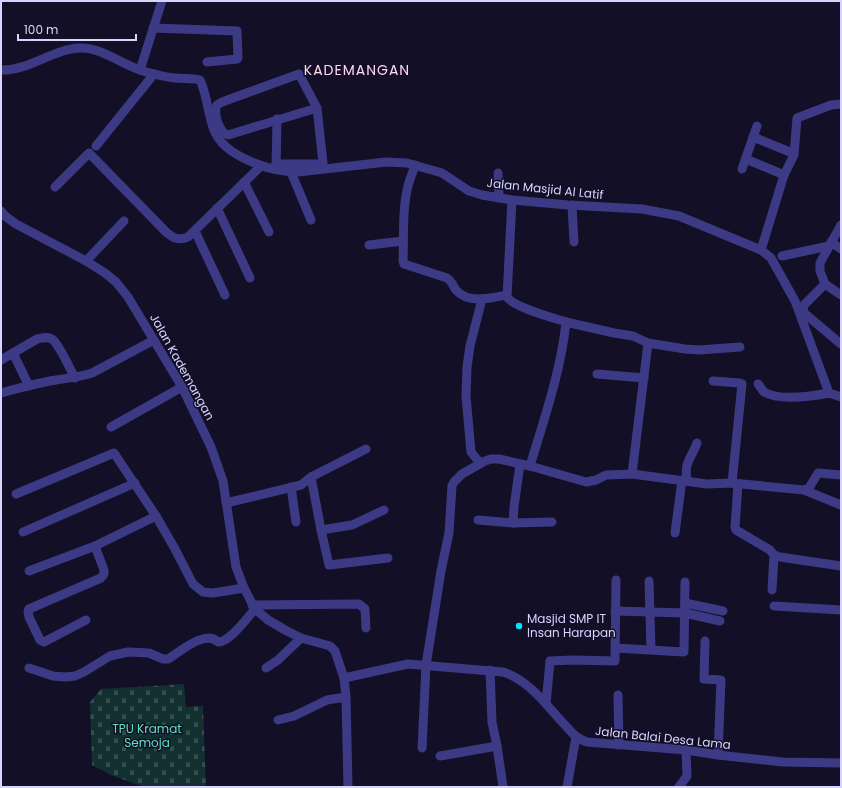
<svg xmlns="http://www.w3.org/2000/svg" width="842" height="788" viewBox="0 0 842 788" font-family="Poppins,sans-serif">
	<defs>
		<pattern id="cemetery-stones" width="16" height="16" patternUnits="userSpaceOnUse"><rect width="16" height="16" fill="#12302f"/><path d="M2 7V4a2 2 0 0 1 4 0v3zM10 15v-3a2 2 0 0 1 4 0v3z" fill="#344d4e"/></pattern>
	</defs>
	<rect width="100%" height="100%" fill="#130f26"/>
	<!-- cemetery -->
	<polygon fill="url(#cemetery-stones)" points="184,684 186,707 203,706 206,787 144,787 111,775 92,765 90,702 101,689"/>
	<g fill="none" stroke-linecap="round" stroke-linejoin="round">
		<!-- minor -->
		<g stroke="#3d3a85" stroke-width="9">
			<polyline points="153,28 237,31 238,58 237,59 207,62"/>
			<path d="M1,70C28,71 53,49 80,48C101,47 123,65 143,71C153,74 164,77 175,78C183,79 192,78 200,80C207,94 208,115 214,130C224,157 272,172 298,172L386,162L407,163L442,173L469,191L482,195L512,200L568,205L642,209L679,216L761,250L771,258L795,301L829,393L841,397"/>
			<polyline points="140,70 162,1"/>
			<polyline points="753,137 790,152"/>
			<polyline points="96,146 154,74"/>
			<polyline points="746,159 784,175"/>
			<path d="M276,164H321L323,163L317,108L299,74L222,102L217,105C213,113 219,132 228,135L317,108"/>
			<path d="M415,165C413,172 410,178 408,186C402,210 404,236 403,261L404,264L447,278C452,281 453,286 456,290C467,304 492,298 506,295"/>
			<polyline points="276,169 277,119"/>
			<polyline points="742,169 757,126"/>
			<polyline points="291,172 311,220"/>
			<polyline points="498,173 499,198"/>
			<polyline points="244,182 269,232"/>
			<path d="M55,187L89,153L166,232C173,238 179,241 188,237L261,166"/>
			<path d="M512,200L507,297C513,307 554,318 566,322C561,371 544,419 530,466"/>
			<polyline points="572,205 574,242"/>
			<polyline points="217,208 250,278"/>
			<polyline points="1,211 5,216 16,224 86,261 105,273 116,282 128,297 182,387 211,447 223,481 236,567 244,588 255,609 268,620 287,631 301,638 330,646 335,651 344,678 346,697 348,787"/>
			<polyline points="841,225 820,263 820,271 825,284 803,306 804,313 841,344"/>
			<polyline points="195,231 225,295"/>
			<polyline points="831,242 841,249"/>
			<polyline points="369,245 403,241"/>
			<polyline points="761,250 784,175 794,155 797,118 831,105 841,104"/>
			<polyline points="782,256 829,246"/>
			<polyline points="86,261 124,221"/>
			<polyline points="825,284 841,295"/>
			<polyline points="566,322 614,333 633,336 648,343 685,349 699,350 740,347"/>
			<polyline points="13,353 29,386"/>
			<path d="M1,360L37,339C42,338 49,336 53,340C60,346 70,369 75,378"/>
			<polyline points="597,374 644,378"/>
			<polyline points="713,381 740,383 742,384 732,483"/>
			<path d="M758,384C760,386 762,390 764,392C779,401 813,396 829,393"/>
			<path d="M1,393C19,388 37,383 56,380C68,378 80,377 92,373L154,340"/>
			<polyline points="111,427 182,387"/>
			<polyline points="480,463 471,452 466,396 467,367 470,346 482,299"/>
			<polyline points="520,464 514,507 513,523 552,522"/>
			<polyline points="632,474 648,343"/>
			<polyline points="311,477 321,530 329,565 388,558"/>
			<path d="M687,481C684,460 691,460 697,443"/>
			<polyline points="738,484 735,527 736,530 770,550 774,555 780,557 841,566"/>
			<polyline points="291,487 296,522"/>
			<polyline points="804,490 841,505"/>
			<polyline points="16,494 114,453 156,516 175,549 193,584 203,592 213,593 244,588"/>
			<polyline points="226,503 301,485 311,477 366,449"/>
			<polyline points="478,520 513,523"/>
			<polyline points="321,530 352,525 384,510"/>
			<polyline points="23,532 135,483"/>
			<polyline points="675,533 682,480"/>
			<polyline points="29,571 95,546 156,516"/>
			<polyline points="649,581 651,649"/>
			<polyline points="772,590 774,555"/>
			<polyline points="685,603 723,611"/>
			<polyline points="252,605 359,604 365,609 366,628"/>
			<polyline points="774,606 841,610"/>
			<polyline points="615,611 685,613 720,621"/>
			<polyline points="86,620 44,642 40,640 29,617 28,611 29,609 101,578 104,574 104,570 95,546"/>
			<polyline points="705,641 704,679 721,680 718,755"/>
			<polyline points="615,648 684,652 685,582"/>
			<path d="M29,668L53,676L66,677L75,676L84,672L110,656L128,652L149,653L163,659H168C180,652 205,629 218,642C230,642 247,618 255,609"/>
			<polyline points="266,668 278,660 301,638"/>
			<polyline points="490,670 492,722 497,746 503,787"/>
			<path d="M344,678L408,664L503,672C530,681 546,705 565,725C571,732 577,739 587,742L686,750L718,755L783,762L841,763"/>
			<polyline points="618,695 619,745"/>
			<polyline points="546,704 550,661 573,660 615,661 616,580"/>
			<polyline points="278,720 294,716 327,700 346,697"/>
			<polyline points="422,748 426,665 441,571 449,533 452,486 454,482 462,474 485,461 491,459 499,459 530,466 586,482 596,480 606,475 632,474 707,484 732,483 804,490 809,488 818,473 841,475"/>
			<polyline points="440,756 497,746"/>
			<polyline points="567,787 576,737"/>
			<polyline points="679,787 687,776 686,750"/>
		</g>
	</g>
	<!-- markers -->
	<circle fill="#00e5ff" stroke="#130f26" stroke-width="1.5" cx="519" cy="626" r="4"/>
	<g text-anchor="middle" stroke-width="3" stroke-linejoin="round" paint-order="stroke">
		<!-- street labels -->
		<g font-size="12" fill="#d9d4ff" stroke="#130f26">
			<text transform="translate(545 189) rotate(6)" y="4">Jalan Masjid Al Latif</text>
			<text transform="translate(182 367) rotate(61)" y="4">Jalan Kademangan</text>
			<text transform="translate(663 738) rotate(6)" y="4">Jalan Balai Desa Lama</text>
		</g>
		<!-- poi labels -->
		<g font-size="12" fill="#d9d4ff" stroke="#130f26" text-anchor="start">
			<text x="527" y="623">Masjid SMP IT<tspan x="527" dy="14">Insan Harapan</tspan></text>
		</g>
		<!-- park labels -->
		<g font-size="12" fill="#5fe0c0" stroke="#130f26">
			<text x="147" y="733">TPU Kramat<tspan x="147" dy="14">Semoja</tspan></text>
		</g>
		<!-- quarter labels -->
		<g font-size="14" letter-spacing="1" fill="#ffd6f0" stroke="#130f26">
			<text x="357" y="75">KADEMANGAN</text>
		</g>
	</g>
	<!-- border -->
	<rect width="842" height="788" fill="none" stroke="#d9d4ff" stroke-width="4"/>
	<!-- scale -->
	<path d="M18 34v6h118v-6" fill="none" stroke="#d9d4ff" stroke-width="2"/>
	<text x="24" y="34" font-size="12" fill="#d9d4ff" stroke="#130f26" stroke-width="3" paint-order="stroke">100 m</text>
</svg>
